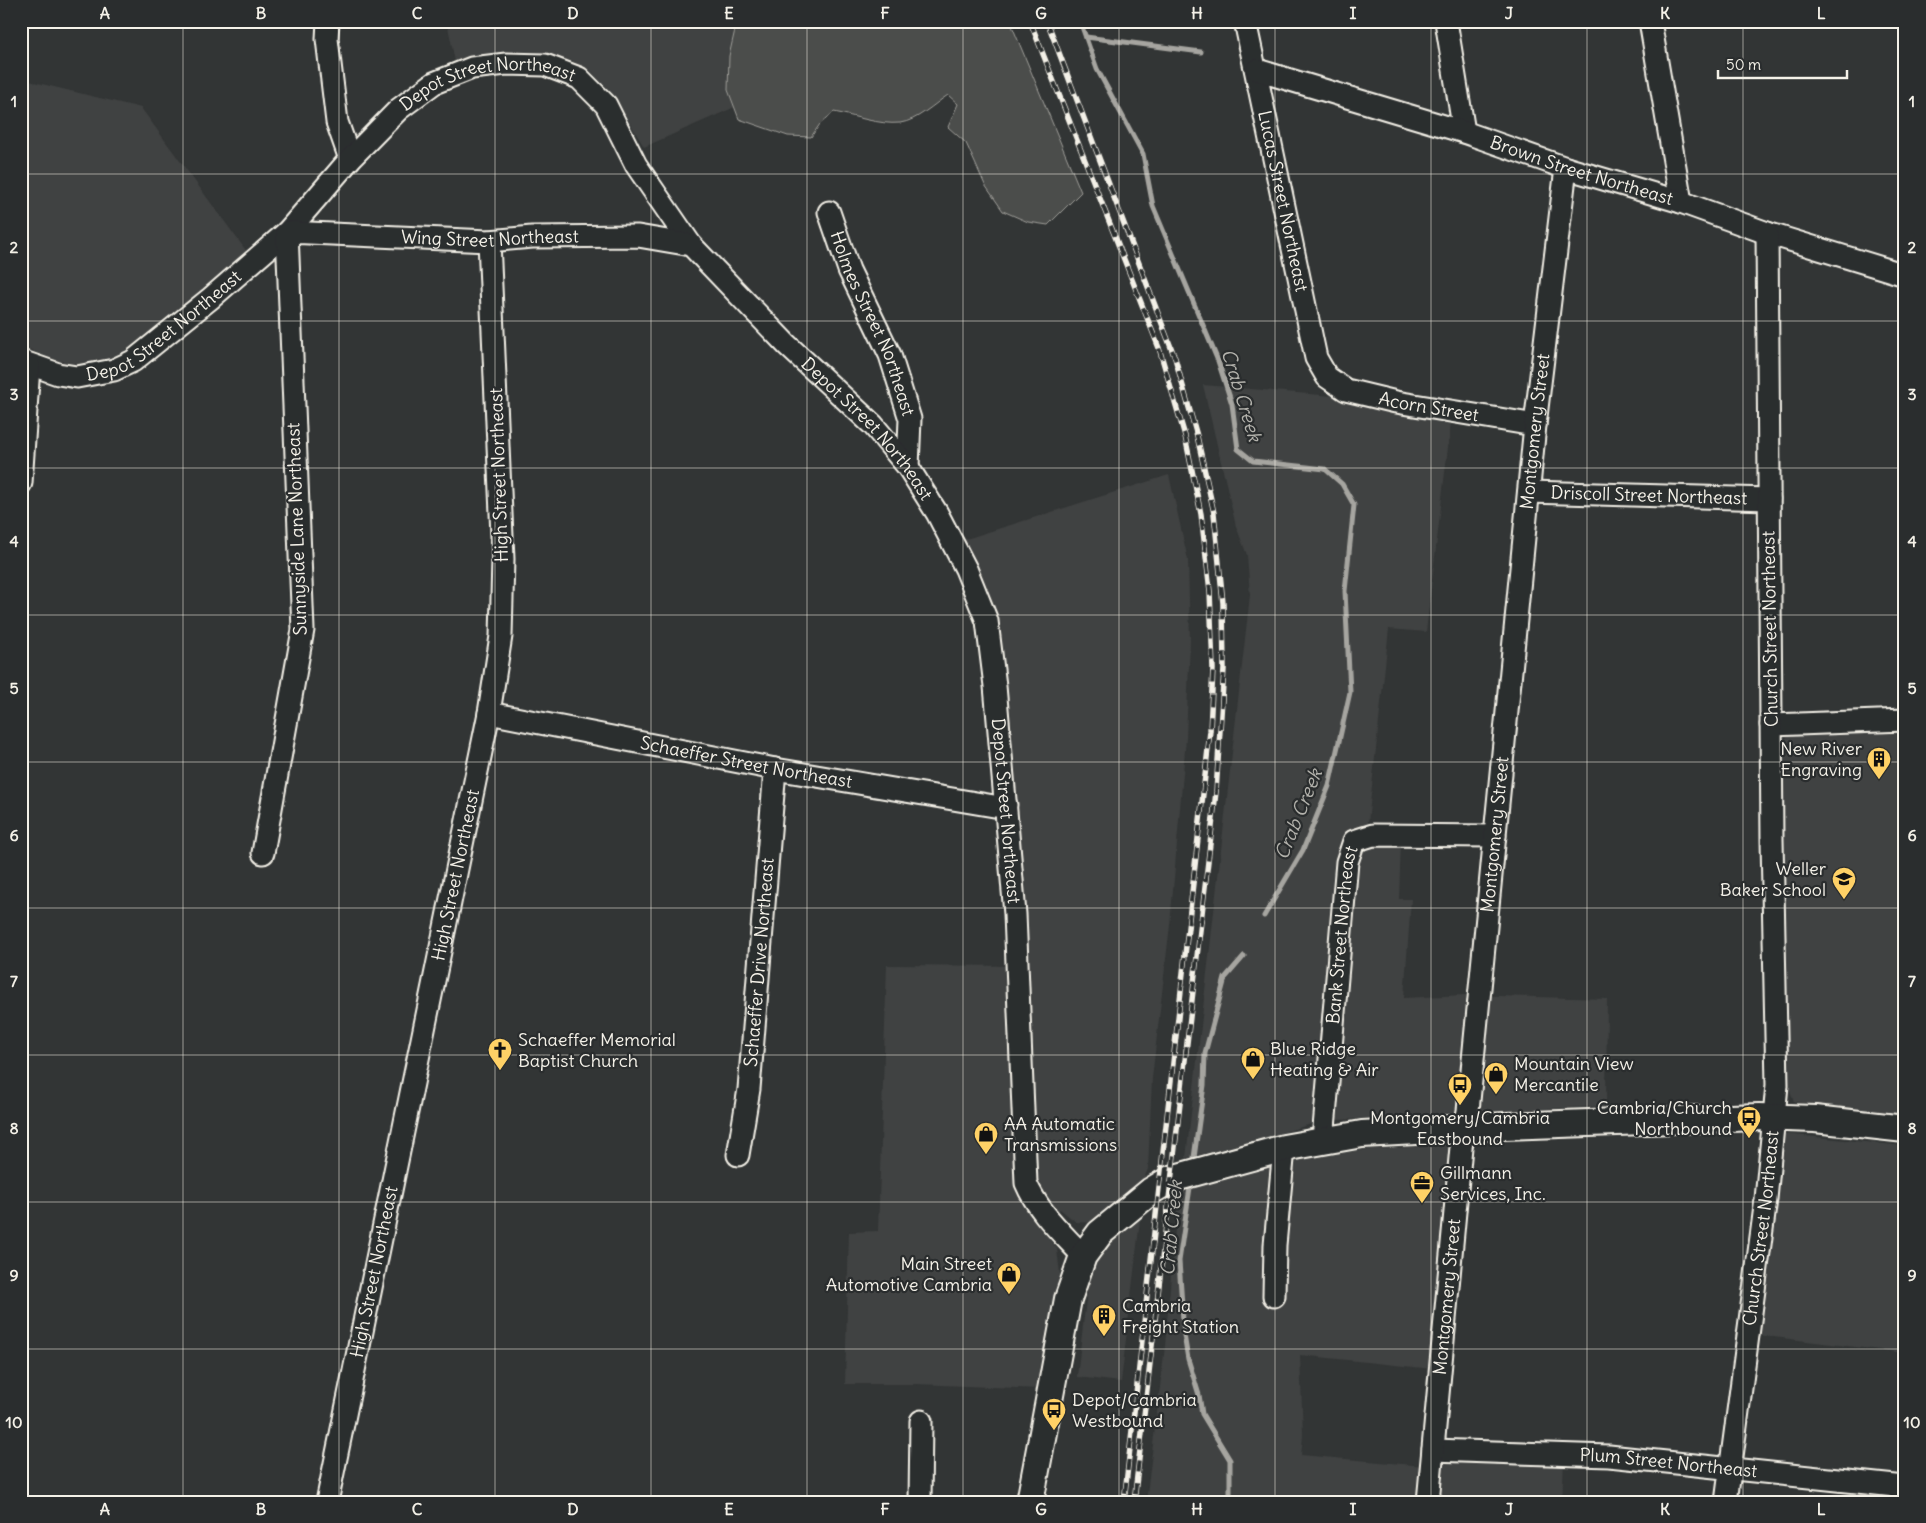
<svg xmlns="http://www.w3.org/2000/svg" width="1926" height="1523" viewBox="0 0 1926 1523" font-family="Delius,sans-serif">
	<rect width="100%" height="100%" fill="#323535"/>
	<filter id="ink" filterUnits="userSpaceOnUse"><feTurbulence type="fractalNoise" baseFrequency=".02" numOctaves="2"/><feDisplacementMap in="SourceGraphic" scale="10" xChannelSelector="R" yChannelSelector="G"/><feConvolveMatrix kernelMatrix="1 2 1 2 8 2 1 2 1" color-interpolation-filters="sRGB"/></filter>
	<g filter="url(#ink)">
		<!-- built -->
		<g fill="#404242">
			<polygon points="447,21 737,21 729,56 728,90 735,107 644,147 614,96 589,69 572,61 535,54 500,55 455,62"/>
			<polygon points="21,79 141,108 247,252 190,304 133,349 122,355 102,361 78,364 52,360 21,345"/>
			<polygon points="1203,385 1333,396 1451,422 1426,632 1389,629 1366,841 1401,841 1399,899 1411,899 1404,998 1464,995 1607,999 1606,1106 1338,1120 1311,1124 1248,1143 1186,1158 1250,595 1247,555 1236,526"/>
			<polygon points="1169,475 1188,560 1190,641 1186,738 1170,925 1152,1078 1148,1169 1142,1183 1122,1200 1140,1220 1121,1382 1077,1377 1095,1223 1076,1222 1060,1209 1039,1225 1057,1249 1060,1274 1043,1389 916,1384 845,1384 849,1232 878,1231 887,965 1029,966 1017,808 1004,683 963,540"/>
			<polygon points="1905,724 1905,1114 1794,1102 1789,1088 1782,859 1782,741 1794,732"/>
			<polygon points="1785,1134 1905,1146 1905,1353 1757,1335"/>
			<polygon points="1447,1145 1450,1151 1433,1369 1300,1355 1303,1435 1301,1455 1424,1466 1440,1465 1450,1460 1564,1461 1562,1502 1146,1502 1165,1346 1178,1195 1183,1189 1304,1157 1371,1149"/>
		</g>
		<!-- green -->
		<path fill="#4b4d4c" stroke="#a09f9a" d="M737,21H1010L1081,192L1048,225L1028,222L1003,211L985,185L966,143L948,127L958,104L948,95C934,104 917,121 900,123C879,125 855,116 834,112L820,124L811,137L788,136L739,119L728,90L729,56Z"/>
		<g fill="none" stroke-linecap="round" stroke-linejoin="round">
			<!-- stream -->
			<g stroke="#a6a5a0" stroke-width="5">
				<polyline points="1080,21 1097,69 1143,154 1153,206 1218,361 1232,404 1238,449 1253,461 1325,469 1342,484 1354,505 1345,591 1350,692 1329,786 1303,850 1264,916"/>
				<polyline points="1086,37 1201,52"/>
				<polyline points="1193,1165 1204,1085 1205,1053 1225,978 1244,956"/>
				<polyline points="1191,1181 1179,1261 1184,1335 1188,1359 1199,1395 1202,1414 1230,1460 1230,1502"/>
			</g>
			<defs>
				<g id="minor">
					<polyline points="328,21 327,39 337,122 350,159"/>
					<path id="s1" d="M1245,21L1316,358L1327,377L1346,390L1396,402L1535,425"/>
					<polyline points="1446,21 1464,132"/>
					<polyline points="1650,21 1681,202"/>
					<path id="s2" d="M1257,70L1464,132L1566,168L1681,202L1767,233L1905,275"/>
					<path id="s3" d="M829,212L849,270L890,355L910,419L908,467"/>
					<path id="s4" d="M21,361L58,374L77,377L114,370L133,361L211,298L287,232L350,159L399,109L434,83L472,68L506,64L545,65L579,78L606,105L636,165L691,245L787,345L873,425L908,467L937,513L966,569L987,621L995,686L1015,914L1026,1183C1038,1212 1062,1233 1083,1256"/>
					<polyline points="21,483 29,366"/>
					<path id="s5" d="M1529,492L1769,499"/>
					<path id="s6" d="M489,713L775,769L994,806L1006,805"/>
					<polyline points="1771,725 1905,720"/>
					<path id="s7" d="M263,853L303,630L287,232L489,241L532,237L638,236L691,245"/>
					<path id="s8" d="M1323,1140L1347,862L1354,841L1373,835L1495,836"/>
					<path id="s9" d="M738,1155L749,1089L775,769"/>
					<polyline points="1274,1296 1275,1245 1284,1148"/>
					<path id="s10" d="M1433,1450L1609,1456L1905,1487"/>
					<path id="s11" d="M327,1502L489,713L501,636L503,559L489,241"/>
					<polyline points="920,1502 921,1421"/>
					<path id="s12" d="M1428,1502L1461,1147L1468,1111L1535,425L1566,168"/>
					<path id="s13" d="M1726,1502L1766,1199L1777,1085L1772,840L1767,233"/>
				</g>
				<polyline id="major" points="1030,1502 1068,1299 1083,1256 1100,1233 1151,1191 1171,1179 1284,1148 1362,1134 1505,1126 1759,1117 1815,1119 1905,1129"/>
			</defs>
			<!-- minor casing -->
			<use href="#minor" stroke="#f4f1e8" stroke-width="25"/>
			<!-- major casing -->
			<use href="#major" stroke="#f4f1e8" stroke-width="30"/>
			<!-- minor -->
			<use href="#minor" stroke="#2a2d2e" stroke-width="21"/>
			<!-- major -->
			<use href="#major" stroke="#2a2d2e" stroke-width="26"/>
			<defs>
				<g id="rail">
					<polyline points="1030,21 1159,348 1185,436 1201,514 1210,591 1213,669 1210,731 1124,1502"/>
					<polyline points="1047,21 1175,358 1197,436 1214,513 1223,603 1224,669 1216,792 1134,1502"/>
				</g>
			</defs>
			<!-- rail casing -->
			<use href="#rail" stroke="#f4f1e8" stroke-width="5.5"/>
			<!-- rail -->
			<use href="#rail" stroke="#2a2d2e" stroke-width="4" stroke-dasharray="11" stroke-linecap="butt"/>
		</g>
	</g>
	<!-- grid -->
	<path fill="none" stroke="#f4f1e8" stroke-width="1" stroke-opacity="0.55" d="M183,21V1502M339,21V1502M495,21V1502M651,21V1502M807,21V1502M963,21V1502M1119,21V1502M1275,21V1502M1431,21V1502M1587,21V1502M1743,21V1502M21,174H1905M21,321H1905M21,468H1905M21,615H1905M21,762H1905M21,908H1905M21,1055H1905M21,1202H1905M21,1349H1905"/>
	<!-- icons -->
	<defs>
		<symbol id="building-pin" viewBox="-11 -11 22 30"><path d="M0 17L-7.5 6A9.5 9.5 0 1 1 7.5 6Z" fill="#ffd166" stroke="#2a2d2e"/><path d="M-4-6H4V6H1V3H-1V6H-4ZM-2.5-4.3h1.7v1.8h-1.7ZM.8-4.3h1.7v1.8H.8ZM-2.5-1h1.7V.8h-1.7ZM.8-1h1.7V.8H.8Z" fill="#111"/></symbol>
		<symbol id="school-pin" viewBox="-11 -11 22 30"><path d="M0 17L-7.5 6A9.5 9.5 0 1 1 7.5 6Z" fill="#ffd166" stroke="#2a2d2e"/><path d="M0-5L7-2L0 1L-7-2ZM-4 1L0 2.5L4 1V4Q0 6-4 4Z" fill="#111"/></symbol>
		<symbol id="church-pin" viewBox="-11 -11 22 30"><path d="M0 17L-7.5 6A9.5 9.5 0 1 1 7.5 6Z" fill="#ffd166" stroke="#2a2d2e"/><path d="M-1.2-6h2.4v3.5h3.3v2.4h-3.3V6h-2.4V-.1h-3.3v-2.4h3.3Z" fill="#111"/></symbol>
		<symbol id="shop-pin" viewBox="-11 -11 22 30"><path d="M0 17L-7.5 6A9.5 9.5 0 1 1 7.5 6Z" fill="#ffd166" stroke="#2a2d2e"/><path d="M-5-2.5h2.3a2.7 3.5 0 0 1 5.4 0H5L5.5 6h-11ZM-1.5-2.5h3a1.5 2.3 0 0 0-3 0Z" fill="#111"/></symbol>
		<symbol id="bus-pin" viewBox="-11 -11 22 30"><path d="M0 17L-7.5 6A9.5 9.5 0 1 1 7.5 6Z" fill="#ffd166" stroke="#2a2d2e"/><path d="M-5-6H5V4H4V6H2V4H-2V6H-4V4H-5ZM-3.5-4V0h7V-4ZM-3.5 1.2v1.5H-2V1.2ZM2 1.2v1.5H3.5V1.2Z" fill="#111"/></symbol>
		<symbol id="office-pin" viewBox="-11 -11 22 30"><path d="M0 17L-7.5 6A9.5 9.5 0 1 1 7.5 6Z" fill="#ffd166" stroke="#2a2d2e"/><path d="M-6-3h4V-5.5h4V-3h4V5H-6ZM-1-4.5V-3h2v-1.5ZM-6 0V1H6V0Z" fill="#111"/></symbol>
	</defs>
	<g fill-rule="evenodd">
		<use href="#building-pin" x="1865" y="745" width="28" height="38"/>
		<use href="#school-pin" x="1830" y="865" width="28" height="38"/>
		<use href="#church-pin" x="486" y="1036" width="28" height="38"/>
		<use href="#shop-pin" x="1239" y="1045" width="28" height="38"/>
		<use href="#shop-pin" x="1482" y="1060" width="28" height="38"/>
		<use href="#bus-pin" x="1446" y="1071" width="28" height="38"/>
		<use href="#bus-pin" x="1735" y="1104" width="28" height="38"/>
		<use href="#shop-pin" x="972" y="1120" width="28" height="38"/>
		<use href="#office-pin" x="1408" y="1169" width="28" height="38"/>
		<use href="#shop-pin" x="995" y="1260" width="28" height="38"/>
		<use href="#building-pin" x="1090" y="1302" width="28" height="38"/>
		<use href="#bus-pin" x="1040" y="1396" width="28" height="38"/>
	</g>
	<g text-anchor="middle" stroke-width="4.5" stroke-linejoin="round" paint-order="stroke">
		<!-- street labels -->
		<g font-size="18" fill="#f4f1e8" stroke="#2a2d2e">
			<text dy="6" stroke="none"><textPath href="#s4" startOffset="581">Depot Street Northeast</textPath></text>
			<text dy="6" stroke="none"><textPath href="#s2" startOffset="340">Brown Street Northeast</textPath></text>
			<text dy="6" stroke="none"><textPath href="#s1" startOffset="184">Lucas Street Northeast</textPath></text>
			<text dy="6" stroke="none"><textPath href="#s7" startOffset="828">Wing Street Northeast</textPath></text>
			<text dy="6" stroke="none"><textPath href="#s4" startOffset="161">Depot Street Northeast</textPath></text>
			<text dy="6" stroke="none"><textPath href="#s3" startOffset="120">Holmes Street Northeast</textPath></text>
			<text dy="6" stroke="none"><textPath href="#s1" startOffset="474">Acorn Street</textPath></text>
			<text dy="6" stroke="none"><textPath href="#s4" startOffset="1136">Depot Street Northeast</textPath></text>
			<text dy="6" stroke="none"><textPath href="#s12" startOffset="1076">Montgomery Street</textPath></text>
			<text transform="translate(499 475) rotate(-92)" y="6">High Street Northeast</text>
			<text dy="6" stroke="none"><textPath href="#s5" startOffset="120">Driscoll Street Northeast</textPath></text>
			<text transform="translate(297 529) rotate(-92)" y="6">Sunnyside Lane Northeast</text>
			<text transform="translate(1770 629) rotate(-91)" y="6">Church Street Northeast</text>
			<text dy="6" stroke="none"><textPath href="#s6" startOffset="262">Schaeffer Street Northeast</textPath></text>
			<text dy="6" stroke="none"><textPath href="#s4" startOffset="1556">Depot Street Northeast</textPath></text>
			<text dy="6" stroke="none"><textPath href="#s12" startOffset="671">Montgomery Street</textPath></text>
			<text dy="6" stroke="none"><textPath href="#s11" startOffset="640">High Street Northeast</textPath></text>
			<text dy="6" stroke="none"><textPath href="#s8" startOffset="206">Bank Street Northeast</textPath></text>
			<text dy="6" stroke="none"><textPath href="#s9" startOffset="194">Schaeffer Drive Northeast</textPath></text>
			<text dy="6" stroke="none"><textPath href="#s13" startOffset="276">Church Street Northeast</textPath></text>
			<text dy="6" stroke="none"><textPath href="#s11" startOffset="235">High Street Northeast</textPath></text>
			<text dy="6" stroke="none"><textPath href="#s12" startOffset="206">Montgomery Street</textPath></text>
			<text dy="6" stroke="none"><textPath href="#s10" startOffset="236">Plum Street Northeast</textPath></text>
		</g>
		<!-- poi labels -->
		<g font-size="18" fill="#f4f1e8" stroke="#2a2d2e" text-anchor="start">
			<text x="1862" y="755" text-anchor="end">New River<tspan x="1862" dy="21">Engraving</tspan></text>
			<text x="1826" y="875" text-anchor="end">Weller<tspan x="1826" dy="21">Baker School</tspan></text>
			<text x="518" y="1046">Schaeffer Memorial<tspan x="518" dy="21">Baptist Church</tspan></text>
			<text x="1270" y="1055">Blue Ridge<tspan x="1270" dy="21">Heating &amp; Air</tspan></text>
			<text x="1514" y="1070">Mountain View<tspan x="1514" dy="21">Mercantile</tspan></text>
			<text x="1732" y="1114" text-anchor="end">Cambria/Church<tspan x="1732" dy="21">Northbound</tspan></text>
			<text x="1460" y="1124" text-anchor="middle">Montgomery/Cambria<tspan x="1460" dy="21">Eastbound</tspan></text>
			<text x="1004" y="1130">AA Automatic<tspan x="1004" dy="21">Transmissions</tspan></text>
			<text x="1440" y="1179">Gillmann<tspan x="1440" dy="21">Services, Inc.</tspan></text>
			<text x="992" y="1270" text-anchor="end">Main Street<tspan x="992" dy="21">Automotive Cambria</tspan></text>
			<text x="1122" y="1312">Cambria<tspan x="1122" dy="21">Freight Station</tspan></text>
			<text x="1072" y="1406">Depot/Cambria<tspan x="1072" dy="21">Westbound</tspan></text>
		</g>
		<!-- water labels -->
		<g font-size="19" font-style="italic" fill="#b3b2ac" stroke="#2a2d2e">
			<text transform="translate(1242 395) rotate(73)" y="7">Crab Creek</text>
			<text transform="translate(1298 814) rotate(-68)" y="7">Crab Creek</text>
			<text transform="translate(1171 1228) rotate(-85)" y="7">Crab Creek</text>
		</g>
	</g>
	<!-- margin -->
	<rect width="1926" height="1523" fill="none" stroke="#2a2d2e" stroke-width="55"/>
	<!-- scale -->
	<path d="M1718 70v8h129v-8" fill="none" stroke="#f4f1e8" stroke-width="2.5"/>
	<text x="1726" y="70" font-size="15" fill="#f4f1e8" stroke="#2a2d2e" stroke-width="4" paint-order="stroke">50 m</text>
	<rect x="28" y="28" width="1870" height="1468" fill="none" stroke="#f4f1e8" stroke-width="2"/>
	<g font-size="16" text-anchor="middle" font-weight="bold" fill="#f4f1e8">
		<text x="105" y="19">A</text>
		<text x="261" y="19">B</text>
		<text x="417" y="19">C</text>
		<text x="573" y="19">D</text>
		<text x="729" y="19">E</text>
		<text x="885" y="19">F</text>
		<text x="1041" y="19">G</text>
		<text x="1197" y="19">H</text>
		<text x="1353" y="19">I</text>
		<text x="1509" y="19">J</text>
		<text x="1665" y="19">K</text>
		<text x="1821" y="19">L</text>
		<text x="14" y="107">1</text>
		<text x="1912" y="107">1</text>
		<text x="14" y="253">2</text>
		<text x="1912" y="253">2</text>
		<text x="14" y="400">3</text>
		<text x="1912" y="400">3</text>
		<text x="14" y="547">4</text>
		<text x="1912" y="547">4</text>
		<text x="14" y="694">5</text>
		<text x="1912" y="694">5</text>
		<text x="14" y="841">6</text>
		<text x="1912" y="841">6</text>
		<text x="14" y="987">7</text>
		<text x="1912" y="987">7</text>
		<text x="14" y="1134">8</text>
		<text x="1912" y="1134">8</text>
		<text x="14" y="1281">9</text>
		<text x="1912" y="1281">9</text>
		<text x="14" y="1428">10</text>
		<text x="1912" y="1428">10</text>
		<text x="105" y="1515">A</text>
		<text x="261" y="1515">B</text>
		<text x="417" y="1515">C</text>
		<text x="573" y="1515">D</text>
		<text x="729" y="1515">E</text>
		<text x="885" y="1515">F</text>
		<text x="1041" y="1515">G</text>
		<text x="1197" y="1515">H</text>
		<text x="1353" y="1515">I</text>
		<text x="1509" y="1515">J</text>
		<text x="1665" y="1515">K</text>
		<text x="1821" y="1515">L</text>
	</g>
</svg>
